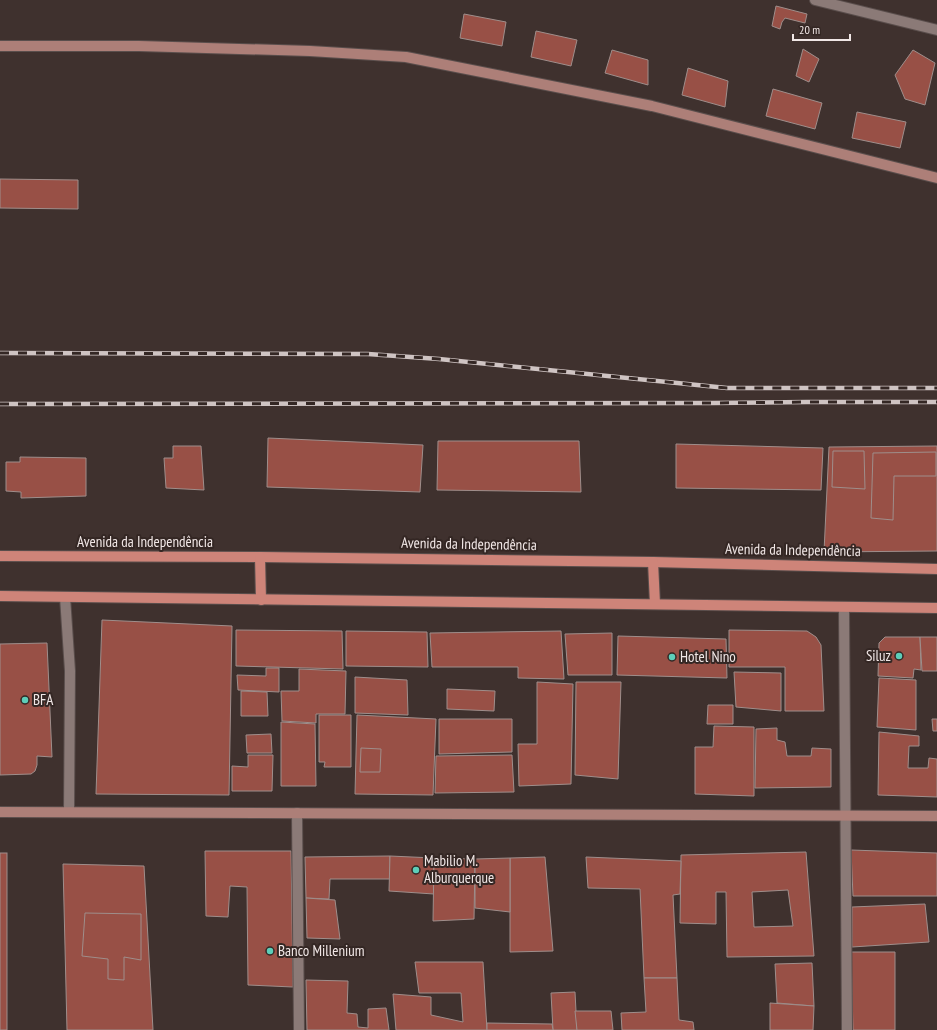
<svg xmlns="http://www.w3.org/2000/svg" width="937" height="1030" viewBox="0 0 937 1030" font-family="'PT Sans Narrow',sans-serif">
	<rect width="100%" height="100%" fill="#3f312e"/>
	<!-- building -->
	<g fill="#985046" stroke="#9f8e8b" fill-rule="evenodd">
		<polygon points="776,6 807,14 805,23 785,18 782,22 780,29 772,26"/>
		<polygon points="464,14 506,22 502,46 460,38"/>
		<polygon points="536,31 577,40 571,66 531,57"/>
		<polygon points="803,49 819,59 809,82 796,76"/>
		<polygon points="612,50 648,60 648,85 605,73"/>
		<polygon points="913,50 935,63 925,105 905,99 895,75"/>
		<polygon points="688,68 728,81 725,107 682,95"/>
		<polygon points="773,89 822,103 815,129 766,116"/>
		<polygon points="857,112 906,122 900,148 852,138"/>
		<polygon points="0,179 78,180 78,209 0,208"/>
		<polygon points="268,438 423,445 420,492 267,487"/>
		<polygon points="438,441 579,441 581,492 437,490"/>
		<polygon points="676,444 823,448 821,490 676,488"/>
		<polygon points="173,446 201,446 204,490 166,488 164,458 173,458"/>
		<polygon points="937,446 937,551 824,552 829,447"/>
		<polygon points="833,451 864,451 865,489 832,487"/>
		<polygon points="936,452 936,476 894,476 893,520 871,518 873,453"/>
		<polygon points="20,457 86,458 86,496 21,498 21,492 6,491 6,462 20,462"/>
		<polygon points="102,620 232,626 229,795 96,794"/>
		<polygon points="236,630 342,631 343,669 236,666"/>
		<polygon points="729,630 807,631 816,637 821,645 824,711 785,711 785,667 729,667"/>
		<polygon points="346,631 427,632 428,667 346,666"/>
		<polygon points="561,631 564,679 518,678 518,667 432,667 430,633"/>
		<polygon points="612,633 612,675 568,675 565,634"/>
		<polygon points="618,636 726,639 727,678 617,675"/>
		<polygon points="885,637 920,637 921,670 914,669 913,678 878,676 879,643"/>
		<polygon points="920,637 937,637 937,671 922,671"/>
		<polygon points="47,643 52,757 37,756 37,765 35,771 31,774 0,775 0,644"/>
		<polygon points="266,668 279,668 279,692 238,690 237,675 266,676"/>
		<polygon points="299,669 346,671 345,714 316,714 316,723 282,721 281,691 299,691"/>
		<polygon points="734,672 781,673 781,711 736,707"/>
		<polygon points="355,677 407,680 408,715 355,713"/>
		<polygon points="879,678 916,680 916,730 877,727"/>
		<polygon points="537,682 573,684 571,784 519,786 518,744 537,744"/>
		<polygon points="576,682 621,682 618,779 575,775"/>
		<polygon points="447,689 495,691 494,711 447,709"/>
		<polygon points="241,691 267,692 268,716 241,716"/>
		<polygon points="708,705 733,705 733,724 707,724"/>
		<polygon points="319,715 351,715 351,767 324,767 325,762 319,762"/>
		<polygon points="357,715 436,719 433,795 355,794"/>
		<polygon points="439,719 512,719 512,752 439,754"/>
		<polygon points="932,719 937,719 937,731 933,731"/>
		<polygon points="281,722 315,724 316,786 281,786"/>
		<polygon points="714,726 754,727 754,796 695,794 695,747 713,747"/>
		<polygon points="777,728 777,740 785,742 787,756 811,756 812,748 831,749 831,787 755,788 756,729"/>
		<polygon points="879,732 919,736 919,746 909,746 908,768 928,768 929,758 937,759 937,797 878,795"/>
		<polygon points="271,734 272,753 247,753 246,735"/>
		<polygon points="361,748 381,749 380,772 360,772"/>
		<polygon points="248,755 273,755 272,791 232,791 232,766 248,767"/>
		<polygon points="512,755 514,792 435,793 436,756"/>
		<polygon points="851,850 937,853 937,896 853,896"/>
		<polygon points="205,851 291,851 293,987 248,985 247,887 230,886 228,917 206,916"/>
		<path d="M806,852L814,956L727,957L726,892H716V924L680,923L681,855ZM788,890L793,926L754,927L752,892Z"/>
		<rect x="0" y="853" width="7" height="177"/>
		<polygon points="390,856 390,879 330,879 329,899 306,898 305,857"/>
		<polygon points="390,856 434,858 434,894 389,891"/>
		<polygon points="545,857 553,951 510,952 510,858"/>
		<polygon points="586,857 681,861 680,894 673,895 677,978 644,978 640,889 588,888"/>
		<polygon points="434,858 475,859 474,919 433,921"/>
		<polygon points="510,858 510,912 475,908 475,859"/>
		<polygon points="63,864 144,866 153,1030 67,1030"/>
		<polygon points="306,898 335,900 340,939 307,938"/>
		<polygon points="925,904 929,942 852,947 852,907"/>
		<polygon points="85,913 141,914 141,960 124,957 124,980 108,979 108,959 82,956"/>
		<polygon points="851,952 895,952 895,1030 853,1030"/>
		<polygon points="415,962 483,962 487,1030 396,1030 393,994 431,997 431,1015 463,1022 461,993 419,993"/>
		<polygon points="812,963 814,1006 777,1003 775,964"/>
		<polygon points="644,978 677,978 679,1020 693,1022 694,1030 622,1030 621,1013 646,1012"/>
		<polygon points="306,980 348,981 347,1013 357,1014 358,1027 368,1028 368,1009 386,1008 389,1030 307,1030"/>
		<polygon points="575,992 577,1030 553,1030 551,993"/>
		<polygon points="770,1003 814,1006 813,1030 770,1030"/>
		<polygon points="575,1011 611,1011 613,1030 577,1030"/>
		<polygon points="487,1023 552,1024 553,1030 487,1030"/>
	</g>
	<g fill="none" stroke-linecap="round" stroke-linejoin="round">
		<defs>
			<g id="street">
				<polyline points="815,0 937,30"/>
				<polyline points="65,597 70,671 69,812"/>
				<polyline points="844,607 847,1030"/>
				<polyline points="297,813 299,1030"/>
			</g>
			<g id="secondary">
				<polyline points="0,46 139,46 310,51 406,57 652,106 937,178"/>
				<polyline points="0,812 937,816"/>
			</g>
			<g id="primary">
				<polyline points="0,556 260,557 653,562 937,569"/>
				<polyline points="260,557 261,600"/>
				<polyline points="653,562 655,604"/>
				<polyline points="0,596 937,608"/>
			</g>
		</defs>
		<!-- street casing -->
		<use href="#street" stroke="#5a4e4c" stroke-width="12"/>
		<!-- secondary casing -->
		<use href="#secondary" stroke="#5a4e4c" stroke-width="12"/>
		<!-- primary casing -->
		<use href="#primary" stroke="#5a4e4c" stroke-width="12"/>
		<!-- street -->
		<use href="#street" stroke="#8b7a77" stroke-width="10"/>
		<!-- secondary -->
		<use href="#secondary" stroke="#ad7f78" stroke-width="10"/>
		<!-- primary -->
		<use href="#primary" stroke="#ce8479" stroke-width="10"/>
		<defs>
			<g id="rail">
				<polyline points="0,353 368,354 439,359 727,388 937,388"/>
				<polyline points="0,404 713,403 807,402 937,402"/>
			</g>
		</defs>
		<!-- rail casing -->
		<use href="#rail" stroke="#cfc4c3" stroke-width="4.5"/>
		<!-- rail -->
		<use href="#rail" stroke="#342724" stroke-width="3" stroke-dasharray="9" stroke-linecap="butt"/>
	</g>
	<!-- markers -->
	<g fill="#5dceb9" stroke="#342724" stroke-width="1.5">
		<circle cx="899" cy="656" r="4"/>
		<circle cx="672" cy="657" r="4"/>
		<circle cx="25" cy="700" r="4"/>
		<circle cx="416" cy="870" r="4"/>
		<circle cx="270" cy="951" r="4"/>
	</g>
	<g text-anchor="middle" stroke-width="4" stroke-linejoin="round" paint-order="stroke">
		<!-- street labels -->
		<g font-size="15" fill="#f1e7e6" stroke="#342724">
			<text x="145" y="547">Avenida da Independência</text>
			<text transform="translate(469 544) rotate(1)" y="5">Avenida da Independência</text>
			<text transform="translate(793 550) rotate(1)" y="5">Avenida da Independência</text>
		</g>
		<!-- poi labels -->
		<g font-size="15" fill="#f1e7e6" stroke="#342724" text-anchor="start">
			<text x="891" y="661" text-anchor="end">Siluz</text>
			<text x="680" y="662">Hotel Nino</text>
			<text x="33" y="705">BFA</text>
			<text x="424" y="866">Mabilio M.<tspan x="424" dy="17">Alburquerque</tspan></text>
			<text x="278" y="956">Banco Millenium</text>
		</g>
	</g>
	<!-- scale -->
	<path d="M793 34v6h57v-6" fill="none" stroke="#f1e7e6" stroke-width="2"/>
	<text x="799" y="34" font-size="12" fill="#f1e7e6" stroke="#342724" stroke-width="3" paint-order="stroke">20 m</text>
</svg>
